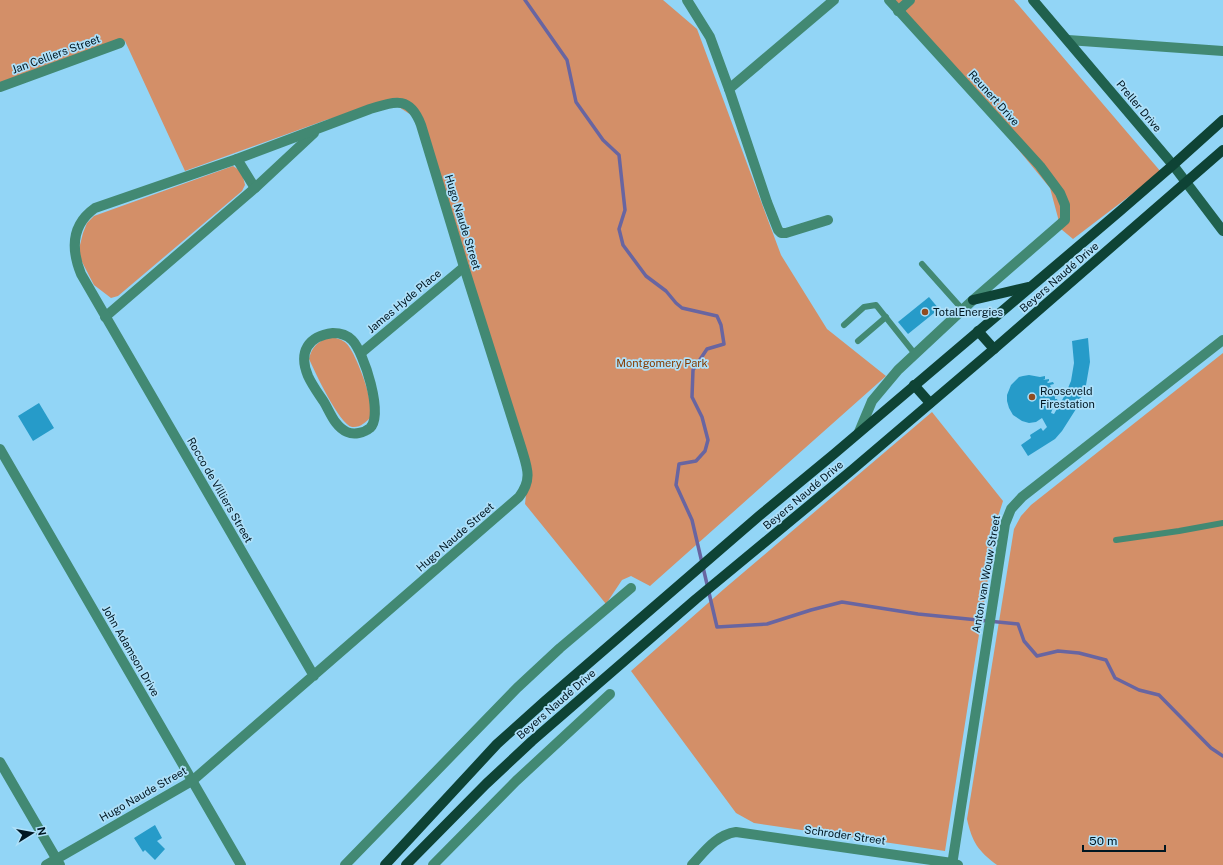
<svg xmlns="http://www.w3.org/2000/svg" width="1223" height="865" viewBox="0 0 1223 865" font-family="'Public Sans',sans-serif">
	<rect width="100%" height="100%" fill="#92d5f6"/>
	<!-- green -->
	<g fill="#d38f68">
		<polygon points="0,0 663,0 697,29 781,255 827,329 886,376 650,586 631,576 622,580 606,604 525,504 529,465 422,122 391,102 326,120 185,171 125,41 0,87"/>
		<polygon points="895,0 1014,0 1161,172 1073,239 1061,229 1050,188"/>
		<path d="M233,166C242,171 243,176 245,185L242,191L118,296L111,298L94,285L80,258L79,249L83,233L87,223L94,216Z"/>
		<path d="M329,337C336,338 342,339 347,344C354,351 368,387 369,398C371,404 370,411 371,417C366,422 360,428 352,427C339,424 315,372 309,359C312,346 318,342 329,337Z"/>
		<path d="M1223,353V865H997C978,851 972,842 967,819L1014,529L1021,516L1031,505Z"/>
		<polygon points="932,412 1003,501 997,520 945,851 754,823 736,813 631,671 724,589"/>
	</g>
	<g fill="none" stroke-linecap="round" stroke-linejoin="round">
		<!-- stream -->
		<polyline stroke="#6865a1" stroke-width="3.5" points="525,0 567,60 576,102 603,140 619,155 625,210 619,229 623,245 646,276 666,291 676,303 682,308 717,316 721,325 724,344 707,349 693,370 692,397 702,417 708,440 705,451 696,461 679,464 676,485 692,520 717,627 767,624 811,610 842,602 918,614 1018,624 1024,641 1037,656 1058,651 1079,653 1106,660 1115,678 1139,690 1159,695 1211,748 1223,756"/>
	</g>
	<!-- building -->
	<g fill="#269bc9">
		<polygon points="929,297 939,309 908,334 898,322"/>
		<polygon points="1088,338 1090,362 1086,385 1076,409 1062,431 1055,439 1028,456 1021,445 1031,438 1030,435 1041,428 1043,431 1047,427 1042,418 1036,422 1029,423 1022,421 1013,415 1009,408 1007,401 1007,395 1011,385 1019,377 1023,376 1029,375 1040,377 1045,376 1045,379 1043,380 1049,379 1049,381 1047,382 1048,383 1053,382 1054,384 1050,385 1054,394 1059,393 1059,396 1055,397 1055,399 1057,399 1058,401 1055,402 1051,413 1054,414 1065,395 1071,381 1074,363 1072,341"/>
		<polygon points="39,403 54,428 33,441 18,416"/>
		<polygon points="155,825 162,838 157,841 165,849 155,860 145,850 143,852 134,838"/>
	</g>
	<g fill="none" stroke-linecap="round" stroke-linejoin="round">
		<!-- service -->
		<g stroke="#428973" stroke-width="6">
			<polyline points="922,264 963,310"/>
			<polyline points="844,325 864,307 876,305 915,354"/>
			<polyline points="858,341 886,317"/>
			<polyline points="1116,540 1179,531 1223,523"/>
		</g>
		<!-- minor -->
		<g stroke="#428973" stroke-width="10">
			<polyline points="687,0 710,37 729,89"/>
			<polyline points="898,11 910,0"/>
			<polyline points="1068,40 1223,51"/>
			<polyline points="0,87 120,43"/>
			<polyline points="237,159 255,188"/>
			<polyline points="828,220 786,233 781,233 778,230 767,202 729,89 834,0"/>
			<polyline points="105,317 255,188 314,133"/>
			<path d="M333,333C339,333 347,335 352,340C364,352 384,415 370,428C364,433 354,435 347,432C335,427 330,412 324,402C318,393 312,385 308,376C298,352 308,336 333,333Z"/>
			<polyline points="361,353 464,267"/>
			<polyline points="859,432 872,401 898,370 973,300 1065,220 1065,205 1060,193 1040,166 889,0"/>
			<polyline points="0,449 241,865"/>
			<polyline points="0,762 60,865"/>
			<path d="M46,865L192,781L519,497C533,479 527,467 521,447L464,267L421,125C410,96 396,101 370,109L237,159L95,208C71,225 71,249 81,274L314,676"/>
			<polyline points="345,865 517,688 560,648 631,588"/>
			<polyline points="433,865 516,781 610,694"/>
			<path d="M692,865C705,851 716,835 736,832L952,863L958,865"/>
			<polyline points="952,865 1005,524 1011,509 1022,497 1223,340"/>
		</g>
		<!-- secondary -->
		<polyline stroke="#20614e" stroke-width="10" points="1033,0 1173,165 1223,231"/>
		<!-- primary -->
		<g stroke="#0e4335" stroke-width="10">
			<polyline points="973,300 1028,287"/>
			<polyline points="978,331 994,349"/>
			<polyline points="914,385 930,403"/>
			<polyline points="385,865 497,744 545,701 759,516 834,454 1120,211 1173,165 1223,120"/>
			<polyline points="406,865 486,784 532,741 696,599 852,470 994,349 1223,150"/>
		</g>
	</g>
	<!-- markers -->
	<g fill="#904c20" stroke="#aee0f9" stroke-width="1.5">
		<circle cx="925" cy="312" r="4"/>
		<circle cx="1032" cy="397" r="4"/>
	</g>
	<g text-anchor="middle" stroke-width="3.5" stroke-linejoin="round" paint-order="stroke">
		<!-- street labels -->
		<g font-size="11" fill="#001722" stroke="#aee0f9">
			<text transform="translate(56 54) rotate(-20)" y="4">Jan Celliers Street</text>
			<text transform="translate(994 98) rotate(48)" y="4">Reunert Drive</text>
			<text transform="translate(1139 106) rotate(50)" y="4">Preller Drive</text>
			<text transform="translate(463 222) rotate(73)" y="4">Hugo Naude Street</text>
			<text transform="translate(1059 277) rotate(-41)" y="4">Beyers Naudé Drive</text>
			<text transform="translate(404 301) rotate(-40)" y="4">James Hyde Place</text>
			<text transform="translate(220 490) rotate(60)" y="4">Rocco de Villiers Street</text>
			<text transform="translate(803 495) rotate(-40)" y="4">Beyers Naudé Drive</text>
			<text transform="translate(455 537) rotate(-41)" y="4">Hugo Naude Street</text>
			<text transform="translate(986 574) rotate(-80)" y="4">Anton van Wouw Street</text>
			<text transform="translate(131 651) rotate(60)" y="4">John Adamson Drive</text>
			<text transform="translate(556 704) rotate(-41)" y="4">Beyers Naudé Drive</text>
			<text transform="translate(143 794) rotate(-30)" y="4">Hugo Naude Street</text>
			<text transform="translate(845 835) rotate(8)" y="4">Schroder Street</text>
		</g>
		<!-- poi labels -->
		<g font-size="11" fill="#001722" stroke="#aee0f9" text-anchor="start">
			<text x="933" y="316">TotalEnergies</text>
			<text x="1040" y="395">Rooseveld<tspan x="1040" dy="13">Firestation</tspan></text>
		</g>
		<!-- park labels -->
		<g font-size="11" fill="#853b00" stroke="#aee0f9">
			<text x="662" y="367">Montgomery Park</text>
		</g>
	</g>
	<!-- north arrow -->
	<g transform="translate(32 833) rotate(79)" stroke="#aee0f9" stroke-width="3" paint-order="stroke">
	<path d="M0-3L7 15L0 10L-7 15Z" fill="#001722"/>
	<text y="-6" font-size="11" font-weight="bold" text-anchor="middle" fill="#001722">N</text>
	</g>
	<!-- scale -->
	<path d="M1083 845v6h82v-6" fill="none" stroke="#001722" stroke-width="2"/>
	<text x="1089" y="845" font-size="12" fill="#001722" stroke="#aee0f9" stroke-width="3" paint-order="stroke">50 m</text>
</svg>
